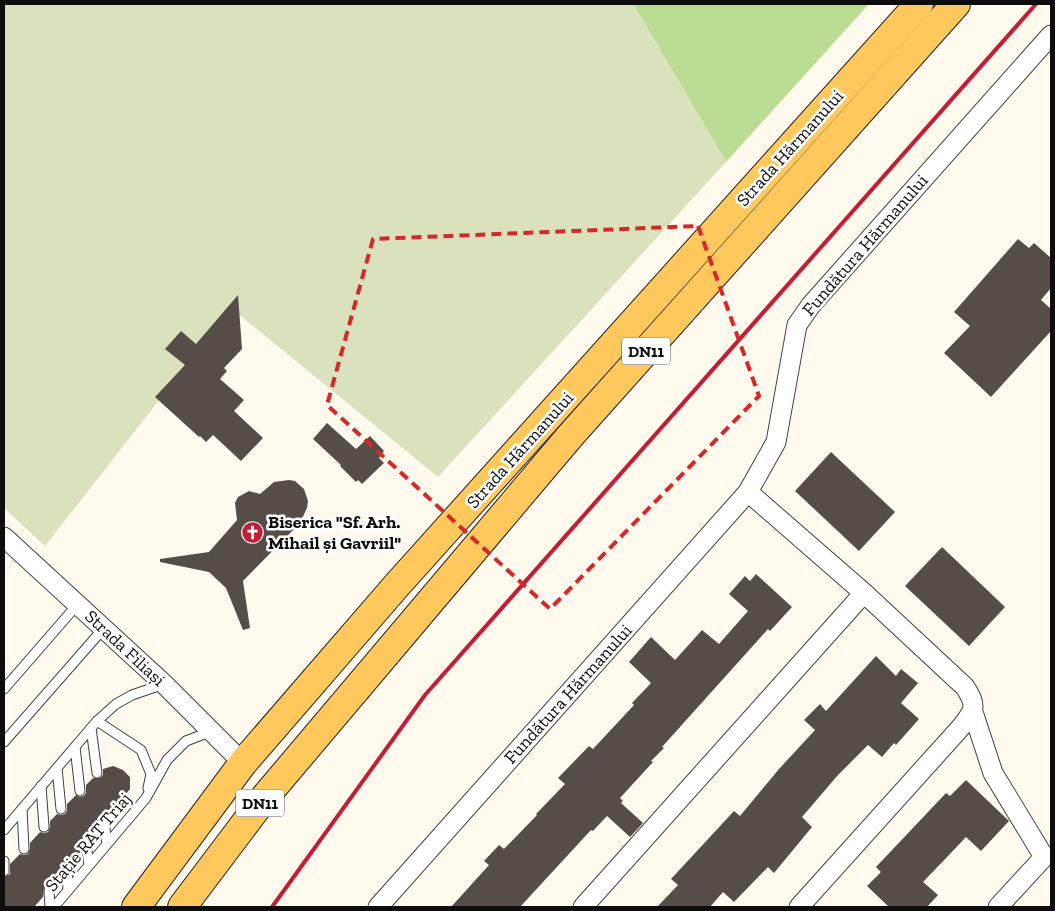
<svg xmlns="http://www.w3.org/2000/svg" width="1055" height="911" viewBox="0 0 1055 911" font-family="'Zilla Slab',serif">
	<rect width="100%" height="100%" fill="#fffaed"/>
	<!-- forest -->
	<polygon fill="#bbdd93" points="633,4 869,4 726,162"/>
	<!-- cemetery -->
	<polygon fill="#d9e2bd" points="4,4 633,4 726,162 438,477 231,308 45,546 4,508"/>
	<!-- building -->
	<g fill="#564d49">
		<polygon points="1018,239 1029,248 1034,243 1051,258 1051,288 1041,300 1051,309 1051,331 991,397 944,353 970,326 954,312"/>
		<polygon points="238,295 242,349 224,368 227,371 220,379 244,400 234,411 263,438 241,461 213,435 206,442 200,436 199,437 155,397 185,365 165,349 181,331 196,344"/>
		<polygon points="327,423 356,449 370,436 384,451 379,458 384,463 362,484 358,480 356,482 340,466 341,465 313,439"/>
		<polygon points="831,452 895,512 859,551 795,491"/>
		<polygon points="289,480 295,481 304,489 308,501 307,508 300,523 243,581 250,628 243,630 226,588 209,572 160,562 160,559 209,552 237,520 235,503 238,497 249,491 260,494 274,482"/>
		<polygon points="942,547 1005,607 969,646 905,586"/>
		<polygon points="756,574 792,607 770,631 768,629 662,747 664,748 651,761 653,762 620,798 623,801 621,803 643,823 630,837 607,816 593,831 591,830 520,907 451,907 489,865 484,861 499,845 504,849 537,815 536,814 565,784 558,778 589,746 593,749 634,705 632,703 651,683 629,662 651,637 675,660 702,630 719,644 748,611 729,594 745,576 750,581"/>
		<polygon points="876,656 896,676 901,669 918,683 901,703 919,719 896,745 894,743 882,757 868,745 838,775 802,817 812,827 774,873 768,867 734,902 723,892 710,907 657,907 678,885 671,879 734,811 740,816 779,769 815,730 804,720 820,704 826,711"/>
		<polygon points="113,766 123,770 130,777 130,789 108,817 104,815 100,816 98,821 99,829 90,839 86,838 82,839 80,844 81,851 71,864 66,863 62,866 61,876 52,886 48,885 44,888 43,897 34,907 4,907 4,877 10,874 10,864 20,854 24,855 28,854 30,849 30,843 40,832 44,833 48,832 50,827 50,821 57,814 61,815 65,814 67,811 67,804 76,795 80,797 84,796 86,793 86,785 93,778 100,778 103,775 103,769"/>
		<polygon points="966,780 1009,821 981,851 966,837 949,855 923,882 938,895 927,907 889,907 867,886 881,872 876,867 946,793 950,796"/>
	</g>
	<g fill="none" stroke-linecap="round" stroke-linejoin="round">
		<defs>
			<g id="service">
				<polyline points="4,689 77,605"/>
				<polyline points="97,721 141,750 151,774 148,788"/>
				<polyline points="91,728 97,773"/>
				<polyline points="4,742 104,628"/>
				<polyline points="75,747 80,791"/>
				<polyline points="57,768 61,809"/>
				<polyline points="41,786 44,827"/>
				<polyline points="22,809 24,849"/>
				<polyline points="104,821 107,844"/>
				<polyline points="4,830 97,721 116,704 132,695 164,684"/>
				<polyline points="86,844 89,865"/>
				<polyline points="4,861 4,871"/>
				<polyline points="67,869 68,890"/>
				<polyline points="49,891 50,907"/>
				<polyline points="54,907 146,798 167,760 186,741 212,731"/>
			</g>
			<g id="minor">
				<path d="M748,492L864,593L965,687C977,706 975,709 962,726L799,907"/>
				<polyline points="4,537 164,684 243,763"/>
				<polyline points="973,712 993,773 1044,857 998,907"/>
				<polyline points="378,907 748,492 776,442 797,325 811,305 1051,35"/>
				<polyline points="583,907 864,593"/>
			</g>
			<g id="primary">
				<polyline points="136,907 243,763 397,585 919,4"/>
				<polyline points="182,907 265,797 571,435 956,4"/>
			</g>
		</defs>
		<!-- service casing -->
		<use href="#service" stroke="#404040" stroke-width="11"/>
		<!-- minor casing -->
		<use href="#minor" stroke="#404040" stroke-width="21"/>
		<!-- primary casing -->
		<use href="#primary" stroke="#1e1e1e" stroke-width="30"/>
		<!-- service -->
		<use href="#service" stroke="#fff" stroke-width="9"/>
		<!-- minor -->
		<use href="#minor" stroke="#fff" stroke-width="19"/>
		<!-- primary -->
		<use href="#primary" stroke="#ffc85d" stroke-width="28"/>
		<!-- rail -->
		<polyline stroke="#c41e35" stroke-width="4" points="272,907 425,695 1036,4"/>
	</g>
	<!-- marked area -->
	<path fill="none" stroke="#d62828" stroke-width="4" stroke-dasharray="10 6" stroke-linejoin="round" d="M698,226L759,396L550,609L327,405L373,239Z"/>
	<!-- icons -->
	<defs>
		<symbol id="church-disc" viewBox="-11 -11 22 22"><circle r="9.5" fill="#c41e35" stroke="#fff"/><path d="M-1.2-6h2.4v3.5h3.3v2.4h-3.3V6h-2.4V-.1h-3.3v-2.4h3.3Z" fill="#fff"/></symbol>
	</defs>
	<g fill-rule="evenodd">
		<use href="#church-disc" x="240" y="520" width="25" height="25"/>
	</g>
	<g text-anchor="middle" stroke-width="5" stroke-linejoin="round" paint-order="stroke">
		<!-- shield labels -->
		<g fill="#fff" stroke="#565656" stroke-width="1">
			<rect x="622" y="337.5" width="48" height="27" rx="4"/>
			<rect x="236" y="789.5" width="48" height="27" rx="4"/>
		</g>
		<g font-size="16" font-weight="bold" fill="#0d0d0d">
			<text x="646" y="357">DN11</text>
			<text x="260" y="809">DN11</text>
		</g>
		<!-- street labels -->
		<g font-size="18" fill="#0d0d0d" stroke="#fff">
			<text transform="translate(790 148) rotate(-48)" y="6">Strada Hărmanului</text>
			<text transform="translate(865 245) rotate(-49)" y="6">Fundătura Hărmanului</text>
			<text transform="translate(520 450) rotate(-48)" y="6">Strada Hărmanului</text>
			<text transform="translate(125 648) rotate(43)" y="6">Strada Filiași</text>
			<text transform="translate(568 694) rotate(-48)" y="6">Fundătura Hărmanului</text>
			<text transform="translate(88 842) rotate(-50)" y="6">Stație RAT Triaj</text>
		</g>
		<!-- poi labels -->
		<g font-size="18" font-weight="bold" fill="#0d0d0d" stroke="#fff" text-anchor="start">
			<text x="268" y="528">Biserica "Sf. Arh.<tspan x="268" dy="21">Mihail și Gavriil"</tspan></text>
		</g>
	</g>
	<!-- border -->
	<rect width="1055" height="911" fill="none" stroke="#0d0d0d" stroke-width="10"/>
</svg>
